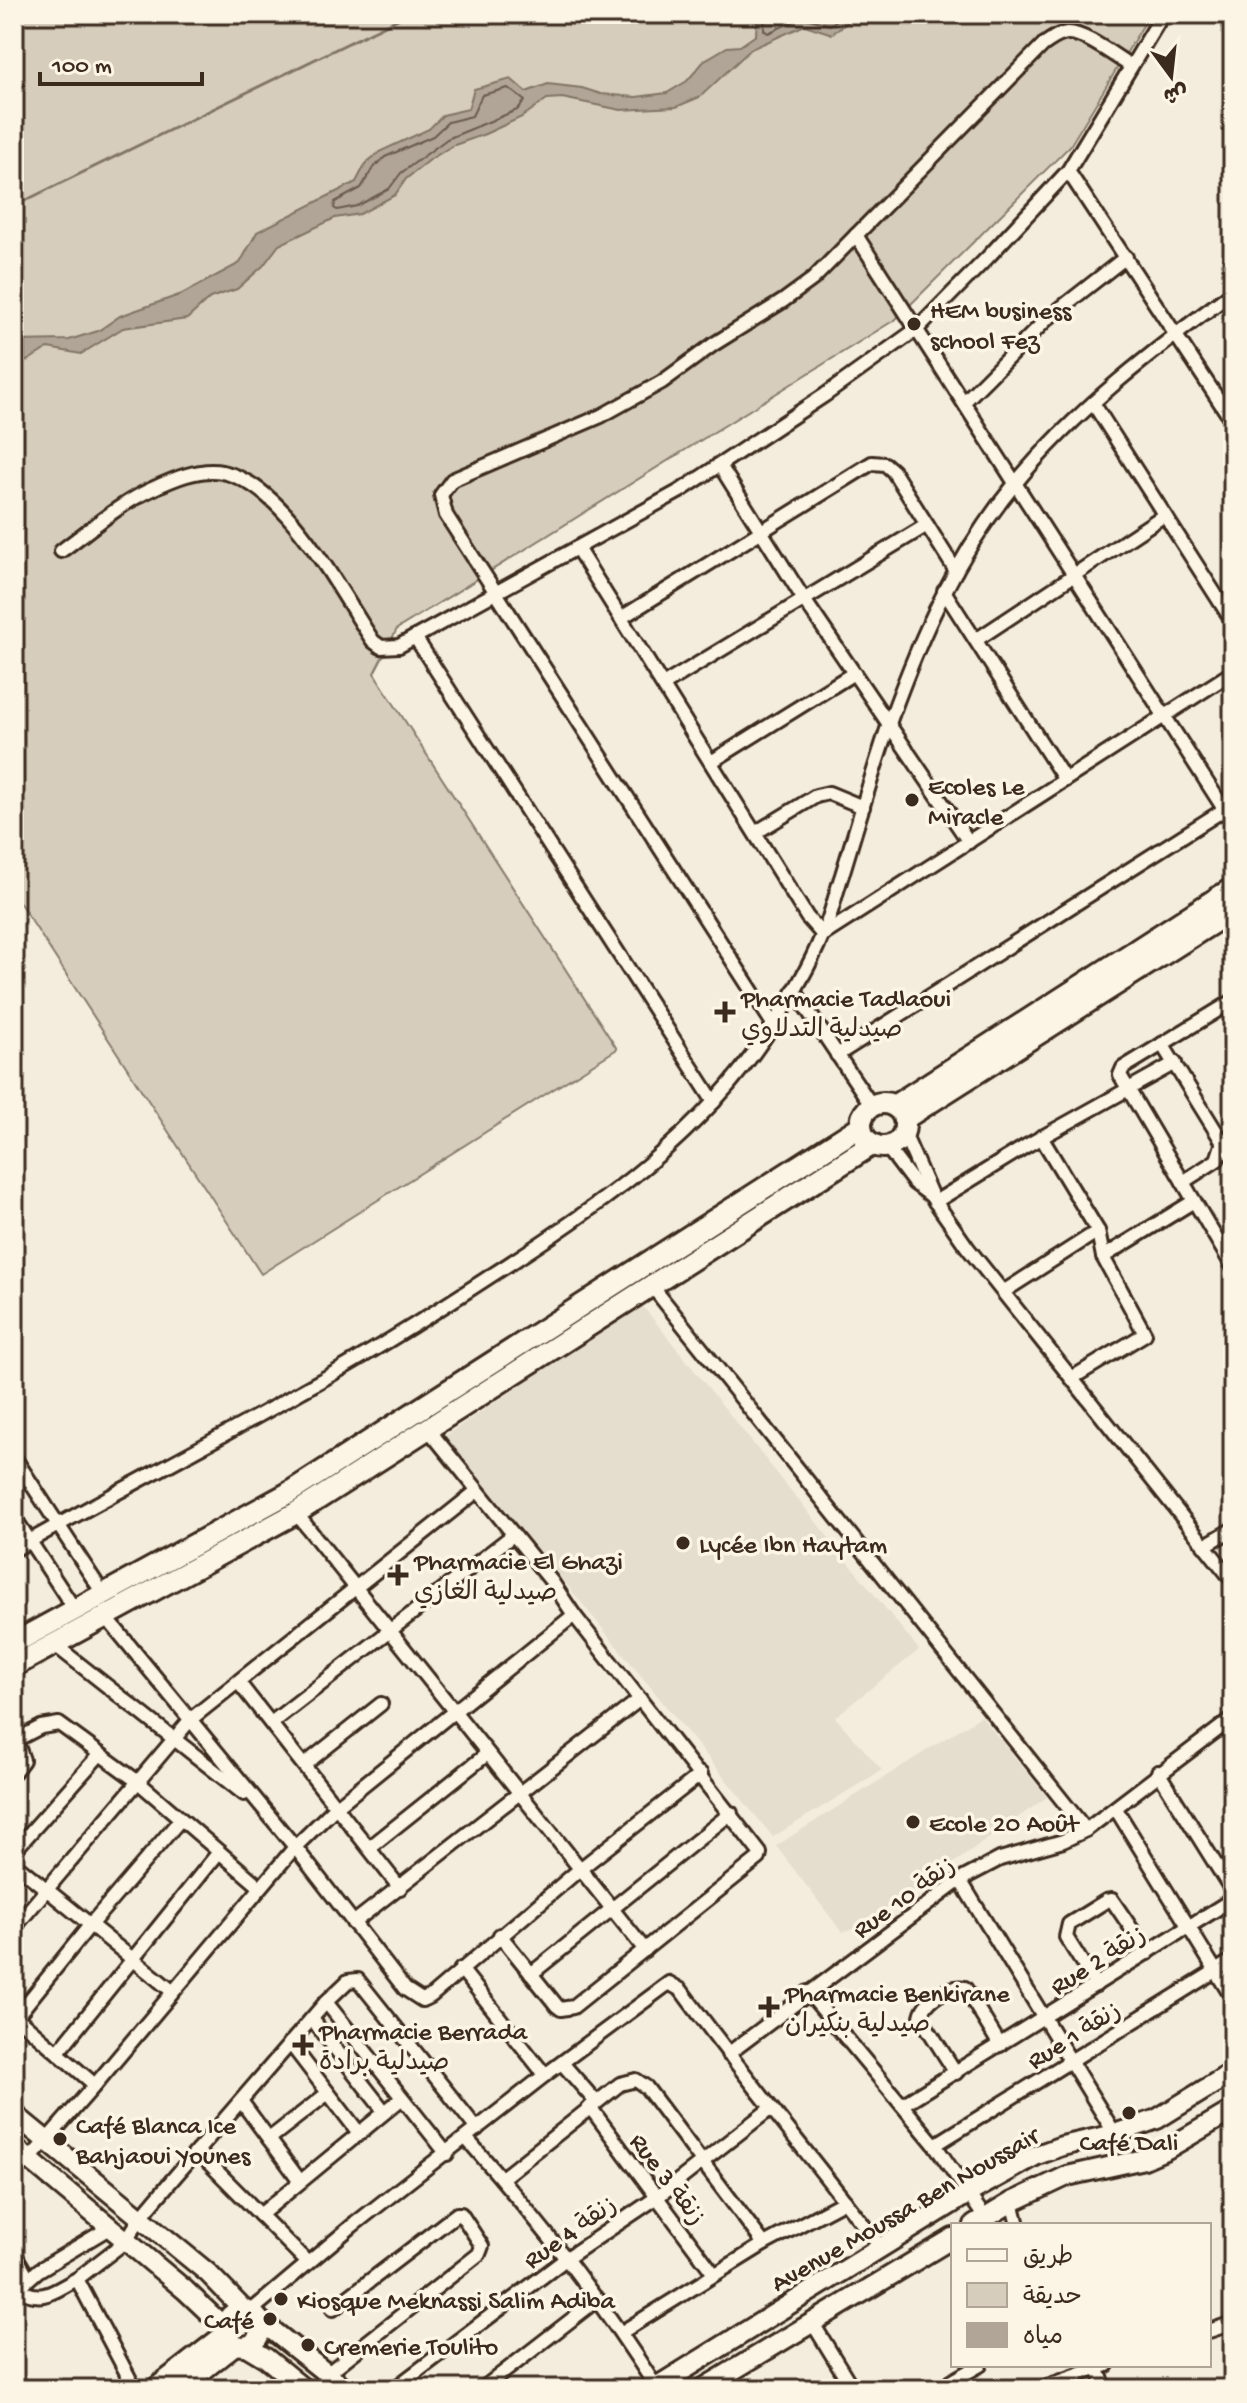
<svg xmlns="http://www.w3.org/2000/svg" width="1247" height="2403" viewBox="0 0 1247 2403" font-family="'Gochi Hand','Playpen Sans Arabic',sans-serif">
	<rect width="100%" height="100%" fill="#f4eddd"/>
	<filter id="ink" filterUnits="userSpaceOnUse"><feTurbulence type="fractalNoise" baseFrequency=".0125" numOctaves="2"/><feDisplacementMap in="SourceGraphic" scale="16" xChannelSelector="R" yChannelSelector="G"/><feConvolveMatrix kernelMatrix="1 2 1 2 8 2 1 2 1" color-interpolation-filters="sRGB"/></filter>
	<g filter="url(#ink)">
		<!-- built -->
		<g fill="#e5ddce">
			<polygon points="641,1304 919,1650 835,1717 882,1770 773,1837 445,1436"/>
			<polygon points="981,1716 1047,1797 863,1927 842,1932 776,1846"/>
		</g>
		<!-- green -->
		<polygon fill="#d6cdbd" stroke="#887c6e" stroke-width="2" points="14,14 1150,14 1070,146 896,319 397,629 374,673 617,1049 261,1274 14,894"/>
		<!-- water -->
		<polygon fill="#b0a596" stroke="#817466" stroke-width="2" points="757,14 859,14 832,34 805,25 751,49 700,97 676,107 621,110 562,98 547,99 522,117 485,134 452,146 431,159 406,179 395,195 360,214 335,218 279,245 263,266 237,289 210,298 187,319 123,328 81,354 48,348 27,361 14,358 14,341 69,340 98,331 120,316 182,294 240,263 257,232 356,182 366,163 381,151 429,129 443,115 468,109 474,89 511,79 526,92 548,84 582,88 601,94 636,97 667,93 687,81 705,60 727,47 740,46 756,35"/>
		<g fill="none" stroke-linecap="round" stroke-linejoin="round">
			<!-- shore -->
			<g stroke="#6a5b4e" stroke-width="2">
				<polyline points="765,14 764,30 768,33 803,17 830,25 846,14"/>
				<polygon points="508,88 525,101 517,110 447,139 401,173 389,189 357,206 337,210 334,208 335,202 361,188 373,168 385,157 433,136 448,122 472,116 482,95"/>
			</g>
			<!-- stream -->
			<polyline stroke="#817466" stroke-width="3" points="14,206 408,14"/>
			<defs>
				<g id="street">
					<polyline points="1231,14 1233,16"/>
					<polyline points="1068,171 1233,422"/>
					<polyline points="856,235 1224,809"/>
					<polyline points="964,402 1047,319 1126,257"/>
					<polyline points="1093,403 1233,622"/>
					<polyline points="719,464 803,598 969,842"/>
					<polyline points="577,548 807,917 823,935 1233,672"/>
					<path d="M61,551C90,530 119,504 152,489C171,480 200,467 222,472C286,485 338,589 373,641L381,647L399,646L680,491L825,395L917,329L988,257L1068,171L1163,14"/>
					<polyline points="944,591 1065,780"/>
					<polyline points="621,618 872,463 885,464 893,471 956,571"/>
					<polyline points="415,637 714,1102"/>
					<polyline points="976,640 1163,516"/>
					<polyline points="663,685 927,525"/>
					<polyline points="711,762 854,673"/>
					<polyline points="755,833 816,796 829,793 863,807"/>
					<polyline points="794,990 872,1106"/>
					<polyline points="1233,1001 1123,1068 1120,1075 1233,1267"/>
					<path d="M773,1024L446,515L441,495L452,480L601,416L662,382L714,344L783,301L813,279L1043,45C1051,40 1057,34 1067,33C1084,32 1116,57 1131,66"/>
					<polyline points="1162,1044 1230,1154"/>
					<polyline points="837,1055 1233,804"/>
					<polyline points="903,1131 932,1197 967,1247 1233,1581"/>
					<polyline points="1041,1137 1098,1231 1103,1257 1145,1334 1072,1378"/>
					<polyline points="886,1146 914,1183 930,1195"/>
					<polyline points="1183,1182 1217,1160 1223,1142 1233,1135"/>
					<polyline points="935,1202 1026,1146 1175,1063"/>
					<polyline points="1103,1257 1194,1201"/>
					<polyline points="651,1285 1086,1830"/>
					<polyline points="1003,1292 1098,1231"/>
					<polyline points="428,1429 552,1582 574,1615 760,1853 759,1858 573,2007 561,2009 557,2006 500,1935"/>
					<polyline points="14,1457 104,1595"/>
					<polyline points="296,1513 645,1950"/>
					<polyline points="14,1517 75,1610"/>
					<polyline points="1204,1546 1233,1529"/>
					<path d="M14,1550C109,1495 207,1446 302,1391C366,1356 428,1317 489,1277C586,1215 685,1148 753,1054C779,1018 805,977 822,936C831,917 835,895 842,875C858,823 873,770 891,718C921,635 957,554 1014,485C1075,410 1155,349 1233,292"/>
					<polyline points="106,1617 295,1847 405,1989 422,2000 431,1996 580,1869 701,1774"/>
					<polyline points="55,1645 244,1794"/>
					<polyline points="239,1683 400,1888"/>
					<polyline points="271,1723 513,1535"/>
					<polyline points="14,1741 41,1727 59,1724 137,1781 260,1887"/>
					<polyline points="304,1765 381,1704"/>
					<polyline points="14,1772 23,1760 16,1740"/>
					<polyline points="1158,1772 1233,1892"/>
					<polyline points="1116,1809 1233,1999"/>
					<polyline points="369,1848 487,1754"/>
					<polyline points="14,1851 100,1754"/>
					<polyline points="14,1863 172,1991"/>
					<polyline points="960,1880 1115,2134"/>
					<polyline points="353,1923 640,1699"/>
					<polyline points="14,1928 191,1719 477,1491"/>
					<polyline points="461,1969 545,2075"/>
					<polyline points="531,1974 731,1813"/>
					<polyline points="1096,1985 1066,1937 1069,1924 1106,1901 1112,1900 1148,1953"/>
					<polyline points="808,1992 935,2145 985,2218"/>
					<polyline points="326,2002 447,2154"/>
					<polyline points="14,2015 95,2085"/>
					<polyline points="16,2017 91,1924 180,1820"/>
					<polyline points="312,2019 384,2111"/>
					<polyline points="290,2043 359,2133"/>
					<polyline points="58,2052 219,1852"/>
					<polyline points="728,2054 960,1880 1000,1859 1063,1841 1086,1830 1233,1718"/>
					<polyline points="562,2063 596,2102"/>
					<path d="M956,2073L921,2018C921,2002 950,1984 965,1988L1000,2045"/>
					<polyline points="241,2101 300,2181"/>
					<polyline points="902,2105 1233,1899"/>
					<polyline points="590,2107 714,2274"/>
					<path d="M466,2138C536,2217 600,2298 656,2387"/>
					<polyline points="269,2139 328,2093"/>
					<polyline points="935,2145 1233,1960"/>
					<polyline points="197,2151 307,2262"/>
					<polyline points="29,2160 95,2085 295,1847 337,1806 574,1615"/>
					<polyline points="502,2178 620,2084 636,2080 646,2087 764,2244"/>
					<polyline points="1012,2202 1018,2225"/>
					<polyline points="260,2215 401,2099"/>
					<polyline points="14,2253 28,2277"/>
					<polyline points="17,2289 39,2270 109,2228"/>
					<path d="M14,2292L17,2289C44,2303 52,2292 77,2279"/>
					<path d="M250,2312L352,2226L545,2075L669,1983L681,1990C745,2078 815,2161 881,2248"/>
					<polyline points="812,2322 853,2389"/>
					<polyline points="1209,2331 1233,2323"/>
					<polyline points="622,2332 764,2244 845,2201"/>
					<polyline points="1092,2365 1097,2368 1106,2389"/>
					<polyline points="328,2373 479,2254 482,2246 461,2214 457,2214 333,2309"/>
					<polyline points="135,2389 77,2279 126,2241 140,2218 172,2180 326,2002 348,1981 358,1980 477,2129"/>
					<polyline points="394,2389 567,2258 656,2198 770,2109"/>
					<polyline points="482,2389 598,2299"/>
					<polyline points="948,2389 950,2382 980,2365"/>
					<polyline points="1039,2389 1107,2365"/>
					<polyline points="1222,2389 1233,2385"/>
				</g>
				<g id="secondary">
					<polyline points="14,2114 208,2273 244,2310"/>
					<polyline points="14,2147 185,2290 224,2327"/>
					<polyline points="974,2225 1012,2202 1067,2176 1144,2159 1167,2149 1233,2110"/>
					<circle cx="243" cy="2328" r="18"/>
					<polyline points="257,2318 346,2389"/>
					<polyline points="246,2346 266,2358 304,2389"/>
					<polyline points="154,2389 225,2334"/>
					<polyline points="180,2389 235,2345"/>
					<polyline points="653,2389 969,2193 1037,2155 1062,2146 1115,2134 1157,2119 1233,2072"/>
					<polyline points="702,2389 953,2238"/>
				</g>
				<g id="primary">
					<circle cx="883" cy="1125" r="22"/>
					<polyline points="894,1106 1233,888"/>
					<polyline points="904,1119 1233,910"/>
					<polyline points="14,1643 287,1494 861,1126"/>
					<polyline points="14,1666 296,1513 873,1144"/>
				</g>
			</defs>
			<!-- street casing -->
			<use href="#street" stroke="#3b2a1e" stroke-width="18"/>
			<!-- secondary casing -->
			<use href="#secondary" stroke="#3b2a1e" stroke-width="24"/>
			<!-- primary casing -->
			<use href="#primary" stroke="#3b2a1e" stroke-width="26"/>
			<!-- street -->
			<use href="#street" stroke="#fcf5e5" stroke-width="12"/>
			<!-- secondary -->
			<use href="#secondary" stroke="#fcf5e5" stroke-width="18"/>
			<!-- primary -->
			<use href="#primary" stroke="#fcf5e5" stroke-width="20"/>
		</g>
	</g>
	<!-- markers -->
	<g fill="#3b2a1e" stroke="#fcf5e5" stroke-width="3">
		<circle cx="914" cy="324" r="8"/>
		<circle cx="912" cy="800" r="8"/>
		<path d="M721 1000h8v8h8v8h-8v8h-8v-8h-8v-8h8z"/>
		<circle cx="683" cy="1543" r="8"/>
		<path d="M394 1563h8v8h8v8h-8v8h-8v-8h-8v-8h8z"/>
		<circle cx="913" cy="1822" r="8"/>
		<path d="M765 1995h8v8h8v8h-8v8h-8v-8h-8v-8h8z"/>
		<path d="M299 2033h8v8h8v8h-8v8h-8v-8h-8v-8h8z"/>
		<circle cx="1129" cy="2113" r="8"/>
		<circle cx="60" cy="2139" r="8"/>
		<circle cx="281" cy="2299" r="8"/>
		<circle cx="270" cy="2319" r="8"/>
		<circle cx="308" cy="2345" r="8"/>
	</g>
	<g text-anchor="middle" stroke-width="7" stroke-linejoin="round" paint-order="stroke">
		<!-- poi labels -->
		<g font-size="26" fill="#3b2a1e" stroke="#fcf5e5" text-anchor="start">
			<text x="930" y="318">HEM business<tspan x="930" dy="30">school Fez</tspan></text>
			<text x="928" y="794">Ecoles Le<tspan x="928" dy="30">Miracle</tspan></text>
			<text x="741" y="1006">Pharmacie Tadlaoui<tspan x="741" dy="30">صيدلية التدلاوي</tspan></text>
			<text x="699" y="1552">Lycée Ibn Haytam</text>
			<text x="414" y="1569">Pharmacie El Ghazi<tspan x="414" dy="30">صيدلية الغازي</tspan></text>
			<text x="929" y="1831">Ecole 20 Août</text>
			<text x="785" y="2001">Pharmacie Benkirane<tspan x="785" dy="30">صيدلية بنكيران</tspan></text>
			<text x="319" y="2039">Pharmacie Berrada<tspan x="319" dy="30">صيدلية برادة</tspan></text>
			<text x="76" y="2133">Café Blanca Ice<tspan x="76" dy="30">Bahjaoui Younes</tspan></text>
			<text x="1129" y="2150" text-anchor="middle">Café Dali</text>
			<text x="297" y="2308">Kiosque Meknassi Salim Adiba</text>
			<text x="254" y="2328" text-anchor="end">Café</text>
			<text x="324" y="2354">Cremerie Toulito</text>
		</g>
		<!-- street labels -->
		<g font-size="26" fill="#3b2a1e" stroke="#fcf5e5">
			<text transform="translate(903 1896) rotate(-36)" y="9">Rue 10 زنقة</text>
			<text transform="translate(1097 1959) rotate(-32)" y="9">Rue 2 زنقة</text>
			<text transform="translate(1073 2034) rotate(-32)" y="9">Rue 1 زنقة</text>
			<text transform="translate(669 2178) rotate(53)" y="9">Rue 3 زنقة</text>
			<text transform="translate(904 2208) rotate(-30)" y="9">Avenue Moussa Ben Noussair</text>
			<text transform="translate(569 2231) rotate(-35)" y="9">Rue 4 زنقة</text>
		</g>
	</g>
	<!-- margin -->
	<rect width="1247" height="2403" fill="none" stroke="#fcf5e5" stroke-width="48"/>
	<rect x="24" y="24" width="1199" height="2355" fill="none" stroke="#3b2a1e" stroke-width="3" filter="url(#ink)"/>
	<!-- legend -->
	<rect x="951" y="2223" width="260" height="144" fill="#fcf5e5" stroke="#afa495" stroke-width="2"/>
	<rect x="967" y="2249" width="40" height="12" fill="#fcf5e5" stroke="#afa495" stroke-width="2"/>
	<text x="1023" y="2263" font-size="24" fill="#3b2a1e">طريق</text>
	<rect x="967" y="2283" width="40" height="24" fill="#d6cdbd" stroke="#afa495" stroke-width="2"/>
	<text x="1023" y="2303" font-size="24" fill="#3b2a1e">حديقة</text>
	<rect x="967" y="2323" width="40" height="24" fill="#b0a596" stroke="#afa495" stroke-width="2"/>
	<text x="1023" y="2343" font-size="24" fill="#3b2a1e">مياه</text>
	<!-- north arrow -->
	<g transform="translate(1171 76) rotate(165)" stroke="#fcf5e5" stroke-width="6" paint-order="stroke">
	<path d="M0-6L14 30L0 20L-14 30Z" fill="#3b2a1e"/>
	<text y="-12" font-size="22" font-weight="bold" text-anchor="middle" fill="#3b2a1e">ش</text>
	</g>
	<!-- scale -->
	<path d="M40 72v12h162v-12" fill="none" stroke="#3b2a1e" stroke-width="4"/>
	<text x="52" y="72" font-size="24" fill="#3b2a1e" stroke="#fcf5e5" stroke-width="6" paint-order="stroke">100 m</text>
</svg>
